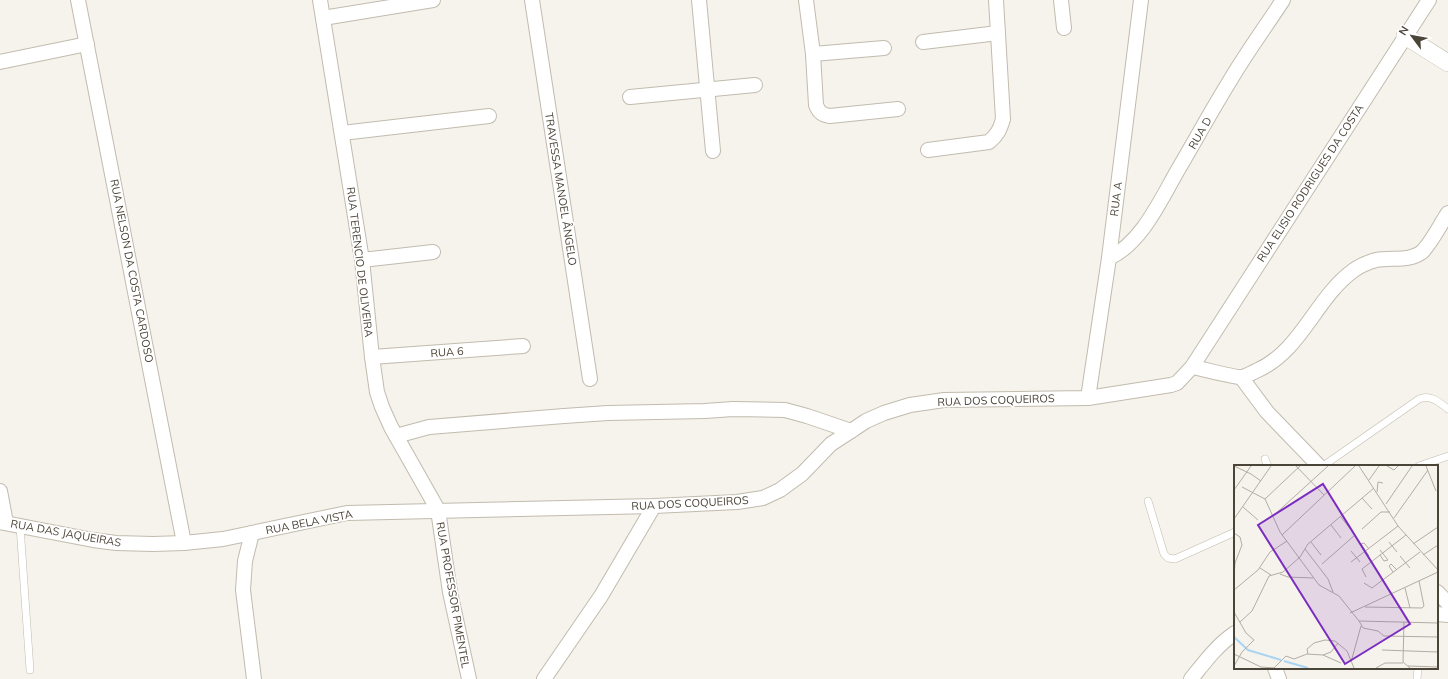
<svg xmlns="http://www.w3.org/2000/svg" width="1448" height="679" viewBox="0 0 1448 679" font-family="Mulish,sans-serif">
	<rect width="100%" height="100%" fill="#f6f3ec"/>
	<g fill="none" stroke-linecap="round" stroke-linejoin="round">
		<defs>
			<g id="service">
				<polyline points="1265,459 1268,466"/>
				<path d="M1323,466L1419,399C1430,394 1439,402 1448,409"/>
				<polyline points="1419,466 1448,456"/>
				<polyline points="1148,501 1164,554 1168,558 1175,559 1235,532"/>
				<polyline points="20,526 30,670"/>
				<polyline points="1417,679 1418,668"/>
			</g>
			<g id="minor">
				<polyline points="78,0 184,543"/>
				<polyline points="320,0 362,260 372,357 377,392 382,407 391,427 438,510 450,592 469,679"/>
				<polyline points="532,0 590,379"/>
				<polyline points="699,0 713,151"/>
				<path d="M806,0L813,54L816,105C819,113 823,115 830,116L898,109"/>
				<polyline points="1061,0 1064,28"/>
				<polyline points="323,18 433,0"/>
				<polyline points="923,42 998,33"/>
				<polyline points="813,54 884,48"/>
				<polyline points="0,62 87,44"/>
				<polyline points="630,97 755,85"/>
				<polyline points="342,133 489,116"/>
				<path d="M928,150L989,142C997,135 1000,130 1003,119L996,0"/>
				<path d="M1109,258C1142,243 1161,199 1179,168C1196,139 1213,108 1231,79C1247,52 1266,26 1283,0"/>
				<polyline points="362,260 433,252"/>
				<polyline points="372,357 523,346"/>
				<path d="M1192,367C1200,368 1236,378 1242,377C1247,376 1251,373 1256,371C1302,351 1315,298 1354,270C1361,265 1369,262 1376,260C1391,257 1411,262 1423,251C1433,240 1440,225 1448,213"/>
				<polyline points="1241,377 1267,412 1319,466"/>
				<polyline points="1088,398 1109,258 1141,0"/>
				<polyline points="396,436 429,427 564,416 608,413 705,411 733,409 785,410 807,416 851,431"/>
				<polyline points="0,491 6,523"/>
				<polyline points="0,522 93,540 116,543 153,544 184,543 223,539 347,513 654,506 737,502 763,498 780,490 802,474 831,444 851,431 866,421 884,413 910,405 944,400 1088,398 1171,385 1177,383 1192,367 1429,0"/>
				<polyline points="252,533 245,561 243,590 254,679"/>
				<polyline points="1437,592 1448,603"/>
				<polyline points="1437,614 1448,615"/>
				<polyline points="1275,668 1279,679"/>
				<polyline points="544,679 601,596 654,506"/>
				<path d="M1191,679C1204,663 1217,645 1235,633"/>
			</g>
			<polyline id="tertiary" points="1405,36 1448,63"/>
		</defs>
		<!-- service casing -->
		<use href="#service" stroke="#c2bbae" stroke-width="8"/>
		<!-- minor casing -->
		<use href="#minor" stroke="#c2bbae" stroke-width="16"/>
		<!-- tertiary casing -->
		<use href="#tertiary" stroke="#c2bbae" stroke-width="18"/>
		<!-- service -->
		<use href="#service" stroke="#fff" stroke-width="7"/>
		<!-- minor -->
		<use href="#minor" stroke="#fff" stroke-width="14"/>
		<!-- tertiary -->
		<use href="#tertiary" stroke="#fff" stroke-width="17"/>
	</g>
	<g text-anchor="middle" stroke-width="3.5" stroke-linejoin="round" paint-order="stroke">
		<!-- street labels -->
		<g font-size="11" fill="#4b4439" stroke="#fff">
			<text transform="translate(1200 133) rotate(-60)" y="4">RUA D</text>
			<text transform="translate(1310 183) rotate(-57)" y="4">RUA ELISIO RODRIGUES DA COSTA</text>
			<text transform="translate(561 189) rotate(81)" y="4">TRAVESSA MANOEL ÂNGELO</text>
			<text transform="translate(1116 199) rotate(-83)" y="4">RUA A</text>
			<text transform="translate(360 262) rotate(83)" y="4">RUA TERENCIO DE OLIVEIRA</text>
			<text transform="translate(132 271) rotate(79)" y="4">RUA NELSON DA COSTA CARDOSO</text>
			<text transform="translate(447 352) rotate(-4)" y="4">RUA 6</text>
			<text transform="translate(996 400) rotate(-2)" y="4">RUA DOS COQUEIROS</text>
			<text transform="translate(690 503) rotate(-3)" y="4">RUA DOS COQUEIROS</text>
			<text transform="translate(309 522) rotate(-11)" y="4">RUA BELA VISTA</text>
			<text transform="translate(66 533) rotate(10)" y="4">RUA DAS JAQUEIRAS</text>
			<text transform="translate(453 595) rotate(80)" y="4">RUA PROFESSOR PIMENTEL</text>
		</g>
	</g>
	<!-- overview -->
	<g transform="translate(1234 465)">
		<rect width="204" height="204" fill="#f6f3ec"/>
		<path fill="none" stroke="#a9d4f2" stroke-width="2" d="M0,172L14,185L47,195M50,196L74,203"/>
		<path fill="none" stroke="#b2ada4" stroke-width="1" d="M0,1L17,9L27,16M62,1L90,30M125,1L164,61L204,105M153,1L160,5L164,1M192,1L202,26M135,15L145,1M8,22L31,34L46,67L85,120L105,131L125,156M0,25L17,1M143,27L144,17L149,18M128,33L138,44M31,34L66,1M152,39L178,1M9,42L24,55M39,51L94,1M160,53L194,5M0,54L37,1M97,60L107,73M128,64L147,47H156M0,68L6,72L8,80L1,98L0,112M48,70L121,1M77,77L87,90M155,77L163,87M179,79L204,62M71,84L94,114L99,127M117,86L126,97M146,90L150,96L154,95L146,85M189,90L204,80M135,91L127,79L130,78L135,84M166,91L176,103M117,97L164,61M88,99L121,70L107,52M26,103L37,110M159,107L155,101L157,99L163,105M46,109L54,112L79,113M132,112L128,104L172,70M130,118L138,123L186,87M171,123L176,143M0,125L24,105L36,87L53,76M131,142L188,143L190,141L185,116M0,147L12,168L20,175L8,187L0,201M116,148L204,107M125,156L129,163L144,166L150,171L204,172M125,156L204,158M6,157L18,146L35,111L49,107L66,92L74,79L140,23M170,157L169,197L176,203M148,185L204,187M0,189L27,202L41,203M74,189L73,184L80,178L91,175L101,176L113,186L120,203M89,190L107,198M117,197L127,161M174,201L204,202M40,203L52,191L60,194L73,189L89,190L97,187L104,178M142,203L151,198H169"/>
		<path fill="#7b2cbf" fill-opacity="0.15" stroke="#7b2cbf" stroke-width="2" d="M89,19L176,159L111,199L24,60Z"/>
		<rect width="204" height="204" fill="none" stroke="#4b4439" stroke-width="2"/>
	</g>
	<!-- north arrow -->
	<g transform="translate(1412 36) rotate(302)" stroke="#ffffff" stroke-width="3" paint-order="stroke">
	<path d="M0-3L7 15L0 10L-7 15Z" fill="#4b4439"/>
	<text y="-6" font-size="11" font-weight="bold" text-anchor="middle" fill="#4b4439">N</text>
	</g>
</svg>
